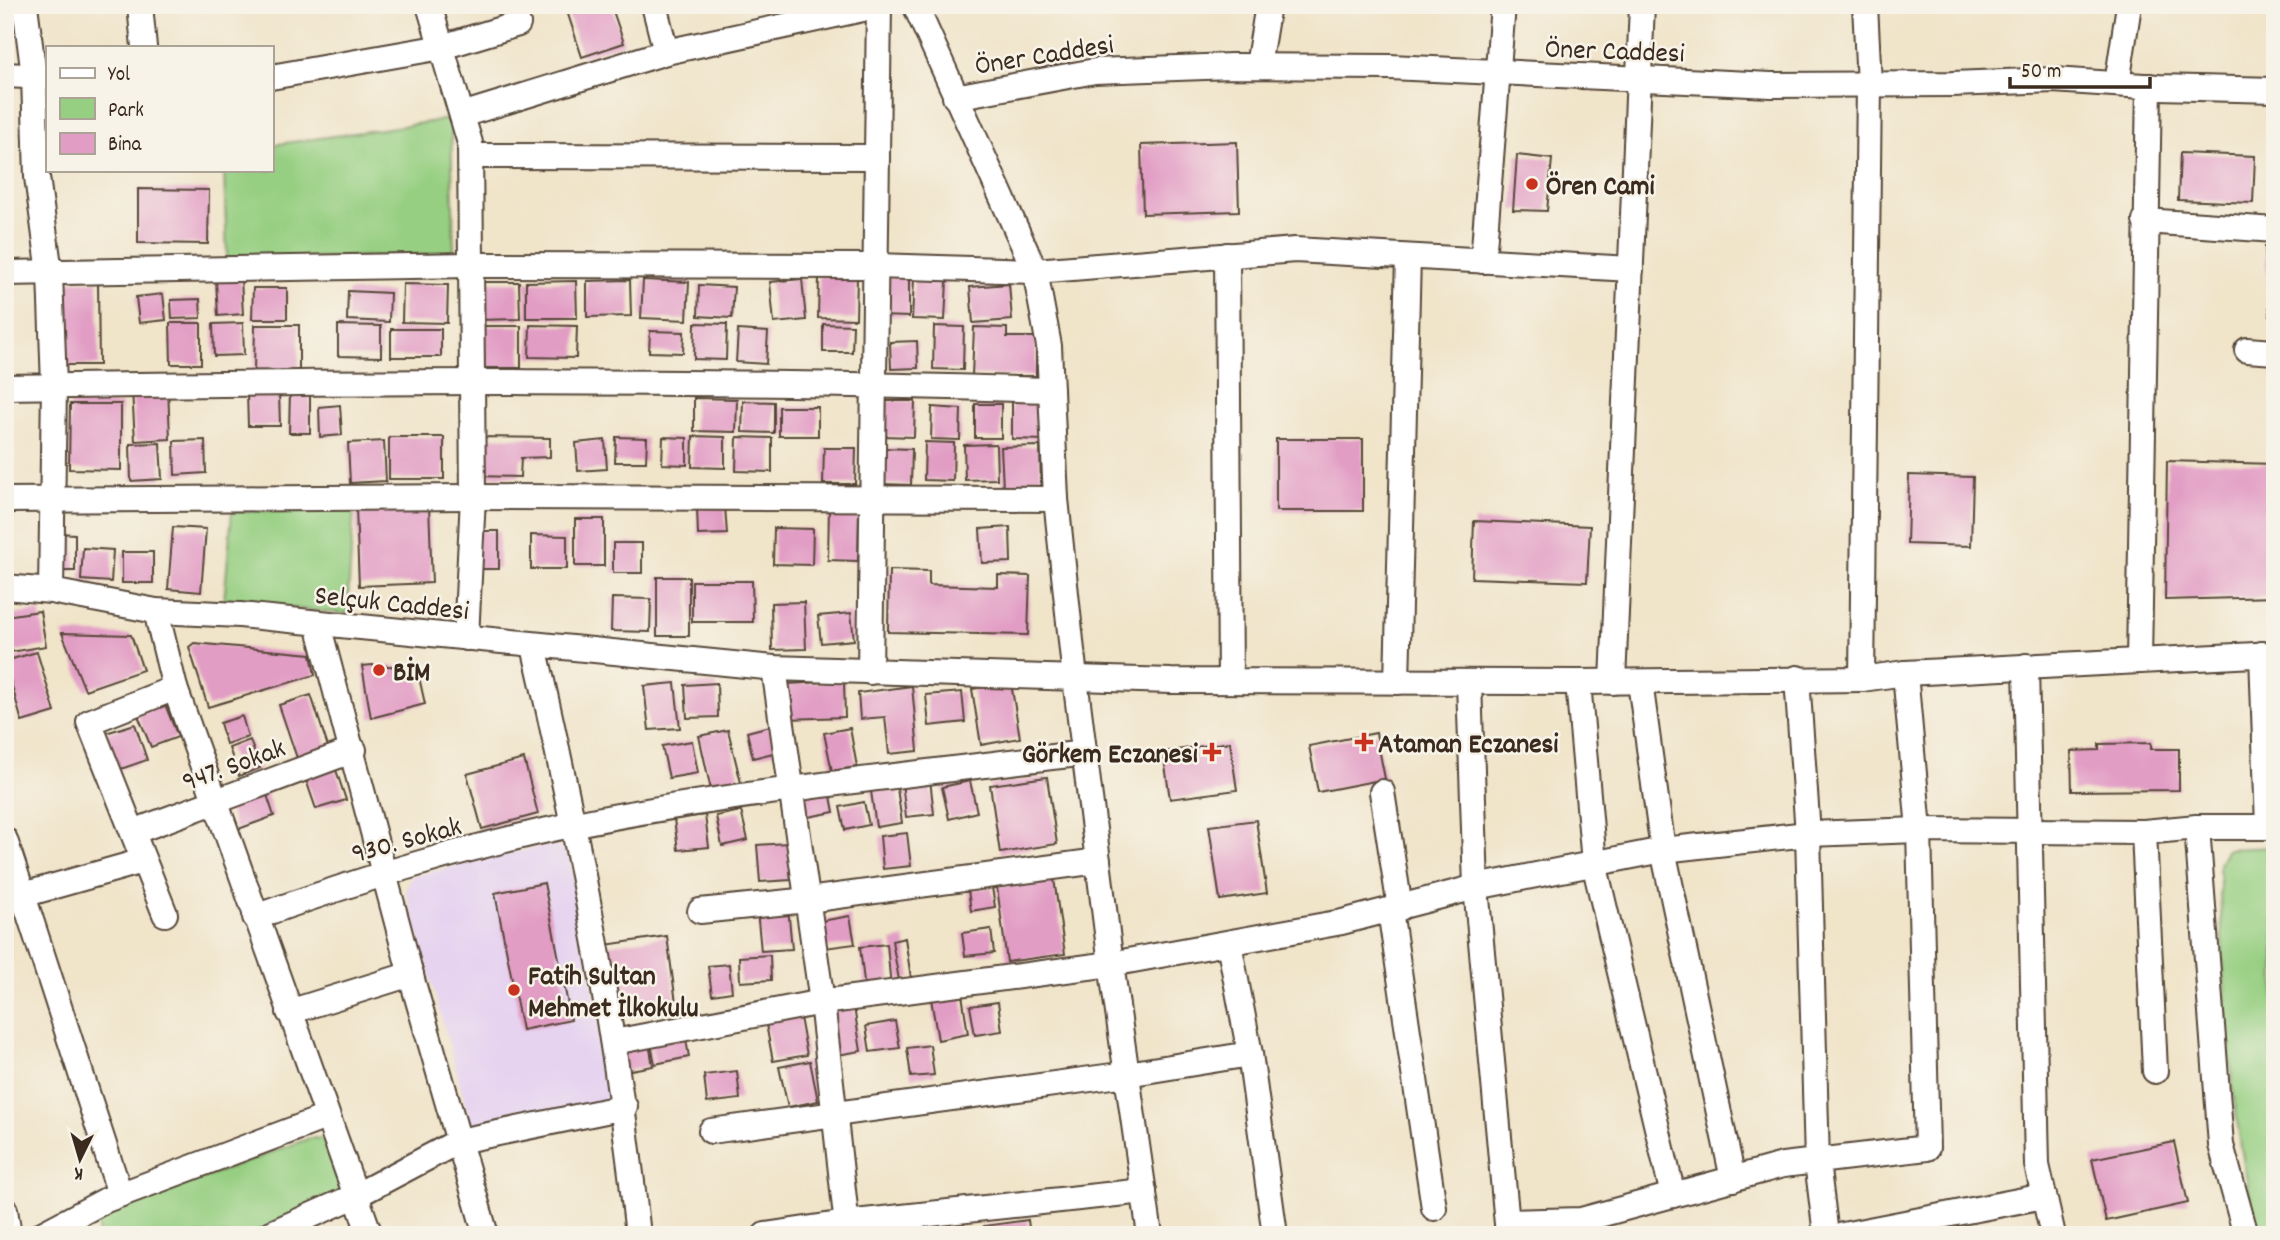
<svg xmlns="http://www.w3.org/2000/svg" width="2280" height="1240" viewBox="0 0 2280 1240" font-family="Dekko,sans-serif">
	<rect width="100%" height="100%" fill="#f7f3e8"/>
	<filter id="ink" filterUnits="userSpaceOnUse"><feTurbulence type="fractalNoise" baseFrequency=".0143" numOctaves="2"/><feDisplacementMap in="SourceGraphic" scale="14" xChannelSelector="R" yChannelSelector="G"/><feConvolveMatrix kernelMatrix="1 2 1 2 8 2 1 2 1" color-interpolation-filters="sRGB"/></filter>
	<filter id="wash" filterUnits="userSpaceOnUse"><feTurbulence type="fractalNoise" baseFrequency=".00686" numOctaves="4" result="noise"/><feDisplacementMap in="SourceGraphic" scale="28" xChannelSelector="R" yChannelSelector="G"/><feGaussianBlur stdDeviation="1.57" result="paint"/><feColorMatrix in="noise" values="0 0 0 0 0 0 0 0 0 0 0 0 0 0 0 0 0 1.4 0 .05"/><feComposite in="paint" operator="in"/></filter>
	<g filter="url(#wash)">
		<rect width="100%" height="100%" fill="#f0e4c9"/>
		<!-- built -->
		<polygon fill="#e6d3f0" points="551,844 569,853 612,1089 607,1101 482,1126 471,1123 406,891 412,876"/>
		<!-- green -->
		<g fill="#97cf82" stroke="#697c50" stroke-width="2">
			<polygon points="451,119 454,255 227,259 224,170 271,170 271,145"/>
			<polygon points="354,507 347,614 224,601 232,512"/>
			<path d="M2275,847V1235H2259C2228,1112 2224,991 2219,864L2227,849Z"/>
			<polygon points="310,1138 325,1139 343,1194 255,1235 98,1235 98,1223 103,1216"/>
		</g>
		<g id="blocks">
			<!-- building -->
			<g fill="#e29dc5">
				<polygon points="565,5 611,5 624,43 582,57"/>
				<polygon points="1237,142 1239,211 1143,214 1141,145"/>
				<polygon points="2180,153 2255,156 2253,203 2178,200"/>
				<polygon points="1517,155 1552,159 1547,211 1513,210"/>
				<polygon points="138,189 209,190 208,244 138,243"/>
				<polygon points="2265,247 2275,247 2275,317 2270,317"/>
				<polygon points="819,276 857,277 856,319 818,318"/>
				<polygon points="879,277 909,278 909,317 879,316"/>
				<polygon points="241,279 243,314 218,316 216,280"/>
				<polygon points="802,279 806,320 774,323 770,282"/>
				<polygon points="914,279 947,281 945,320 912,319"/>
				<polygon points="630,280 631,316 587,317 587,281"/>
				<polygon points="643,280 689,282 687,320 641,318"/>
				<polygon points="59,281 98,281 99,365 60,365"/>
				<polygon points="576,281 577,318 526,318 526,282"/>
				<polygon points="476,282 519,282 520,319 477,320"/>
				<polygon points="403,284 448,285 447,323 402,322"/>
				<polygon points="1009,284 1012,320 973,323 970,287"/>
				<polygon points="699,285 734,287 732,318 698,316"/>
				<polygon points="253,288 287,288 287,319 252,319"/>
				<polygon points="348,291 390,293 389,322 347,320"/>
				<polygon points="163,294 166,320 139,323 136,297"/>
				<polygon points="200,299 201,318 172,319 171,300"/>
				<polygon points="170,323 201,323 201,364 171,364"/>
				<polygon points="243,323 244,355 214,356 213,324"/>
				<polygon points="695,323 727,324 726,360 694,359"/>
				<polygon points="823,324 853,325 852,352 823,352"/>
				<polygon points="255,325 299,325 299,371 254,371"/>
				<polygon points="338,325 381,326 381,357 338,356"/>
				<polygon points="530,325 577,326 576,358 529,357"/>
				<rect x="476" y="326" width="45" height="42"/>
				<polygon points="934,326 964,327 963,370 933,369"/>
				<polygon points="974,327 1007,328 1007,337 1036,337 1036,376 972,376"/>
				<rect x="391" y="329" width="50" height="28"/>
				<polygon points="738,330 768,332 766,364 736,362"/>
				<polygon points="650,331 684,332 683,353 649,352"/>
				<polygon points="917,341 918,368 891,369 890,342"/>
				<polygon points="168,388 170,439 135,441 132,390"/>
				<polygon points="290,390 310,390 310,433 289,433"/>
				<polygon points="279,392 280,426 248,426 247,393"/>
				<polygon points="694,398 737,399 736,432 694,431"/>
				<polygon points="1012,398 1046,398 1046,440 1012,439"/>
				<polygon points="743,401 774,402 774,433 742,432"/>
				<polygon points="883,401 915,401 914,437 882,436"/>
				<polygon points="70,404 121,404 121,470 69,469"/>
				<rect x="975" y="404" width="26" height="34"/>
				<polygon points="340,405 342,435 320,437 319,407"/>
				<rect x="779" y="407" width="39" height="29"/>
				<polygon points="932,407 961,409 960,440 931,439"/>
				<polygon points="693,436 725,437 725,468 692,467"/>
				<rect x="389" y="437" width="55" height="42"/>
				<polygon points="476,437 550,438 550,457 521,458 520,477 475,476"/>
				<polygon points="616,437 647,438 646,462 615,462"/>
				<polygon points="663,437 687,438 687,465 662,464"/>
				<polygon points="737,437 772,438 772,472 736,471"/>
				<rect x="1276" y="439" width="87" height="72"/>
				<polygon points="205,440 206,473 175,475 174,441"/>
				<polygon points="605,440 607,469 578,471 576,443"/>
				<polygon points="384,441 386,481 350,483 348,443"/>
				<polygon points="925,442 954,443 953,481 924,480"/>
				<polygon points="160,443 162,479 131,481 130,444"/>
				<polygon points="996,444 997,479 965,480 964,445"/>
				<polygon points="1040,446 1041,487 1003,488 1001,447"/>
				<polygon points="824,448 856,448 855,484 823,484"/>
				<polygon points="882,448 912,449 911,485 881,484"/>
				<polygon points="2167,461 2275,464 2275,597 2165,600"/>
				<polygon points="1909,475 1973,477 1971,546 1907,544"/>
				<polygon points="429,505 432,583 359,586 356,507"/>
				<polygon points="725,506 727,534 698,535 697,508"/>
				<polygon points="829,507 859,507 858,561 828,560"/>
				<rect x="575" y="519" width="29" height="47"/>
				<polygon points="1474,521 1590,526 1587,582 1472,578"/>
				<polygon points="173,527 206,529 201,592 168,589"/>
				<polygon points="1010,527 1011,562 982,563 980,529"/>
				<polygon points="774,528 813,529 812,565 773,564"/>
				<polygon points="478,531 499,531 499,569 477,569"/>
				<polygon points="56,533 75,534 75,571 56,571"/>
				<polygon points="531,535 567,536 567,569 531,569"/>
				<rect x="613" y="543" width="29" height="30"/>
				<polygon points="83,548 113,550 111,582 81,580"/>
				<rect x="122" y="552" width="31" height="31"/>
				<polygon points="889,570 929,571 929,585 998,587 998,575 1030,576 1028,635 888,632"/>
				<rect x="657" y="577" width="32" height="59"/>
				<polygon points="692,581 752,581 753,622 692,622"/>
				<polygon points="612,598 651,599 650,632 611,631"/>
				<polygon points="804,602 806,649 772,650 771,603"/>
				<polygon points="40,611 46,646 5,653 5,616"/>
				<polygon points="851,613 854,640 821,643 818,616"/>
				<polygon points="62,633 131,635 143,670 85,690"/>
				<polygon points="194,643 311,654 315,675 208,707 189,647"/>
				<polygon points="37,652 55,712 22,722 5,661"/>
				<polygon points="373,665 417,668 425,704 371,718 362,666"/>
				<polygon points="844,681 845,717 787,719 786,684"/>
				<polygon points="675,683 680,728 649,730 644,686"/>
				<polygon points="717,683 718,717 687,718 685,685"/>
				<polygon points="1011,683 1020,738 981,745 972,689"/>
				<polygon points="912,686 918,751 889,754 885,717 860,719 858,693"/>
				<polygon points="962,692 965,722 929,726 926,695"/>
				<polygon points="311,695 328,747 297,758 279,705"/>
				<polygon points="164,702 178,737 151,747 137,713"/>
				<polygon points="242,716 248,737 226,744 220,723"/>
				<polygon points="135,724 147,760 118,770 106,733"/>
				<polygon points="770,726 777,752 753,758 747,732"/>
				<polygon points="850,728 857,767 832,771 824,733"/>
				<polygon points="728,730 741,783 711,790 699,736"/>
				<polygon points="1376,733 1385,779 1318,792 1309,746"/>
				<polygon points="250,740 260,768 239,776 229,748"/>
				<polygon points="692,741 698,773 669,778 662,746"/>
				<polygon points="1230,742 1237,790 1170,799 1163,752"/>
				<polygon points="2151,743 2151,749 2179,749 2179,790 2072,791 2071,751 2099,750 2099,744"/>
				<polygon points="524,759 538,814 482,829 467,774"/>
				<polygon points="335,767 346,800 316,809 305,777"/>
				<polygon points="1047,777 1057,844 1000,853 990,785"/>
				<polygon points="930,779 934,814 906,817 902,782"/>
				<polygon points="896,781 902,823 876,827 870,784"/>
				<polygon points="970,781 977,812 949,819 942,787"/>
				<polygon points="264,786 274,816 236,830 225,800"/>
				<polygon points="830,791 834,812 808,817 804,795"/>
				<polygon points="864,802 869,825 845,830 840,807"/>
				<polygon points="741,811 748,840 722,846 716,816"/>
				<polygon points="705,815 709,847 678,850 674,819"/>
				<polygon points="1256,820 1267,893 1220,900 1209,826"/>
				<polygon points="907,833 911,866 883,869 880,836"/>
				<polygon points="788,843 791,880 760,882 757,845"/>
				<polygon points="1054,879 1065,954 1007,962 997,887"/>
				<polygon points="544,883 571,1020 522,1030 495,893"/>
				<polygon points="992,887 995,907 971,911 968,890"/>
				<polygon points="788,907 792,949 761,951 757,910"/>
				<polygon points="850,916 855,944 825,948 821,921"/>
				<polygon points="991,929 994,953 965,956 962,933"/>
				<polygon points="667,936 676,1003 615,1012 605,945"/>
				<polygon points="905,938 911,978 899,980 892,941"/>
				<polygon points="887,944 891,988 865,991 860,947"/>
				<polygon points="770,955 771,980 740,982 739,957"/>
				<polygon points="729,964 732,992 712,995 708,966"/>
				<polygon points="962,994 968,1034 938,1040 931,999"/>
				<polygon points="998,1002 1002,1031 975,1035 970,1006"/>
				<polygon points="854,1007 861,1051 831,1056 823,1012"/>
				<polygon points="799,1012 807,1055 773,1061 765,1019"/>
				<polygon points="895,1021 900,1048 870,1052 866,1026"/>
				<polygon points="685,1033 689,1057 655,1064 650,1040"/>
				<polygon points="649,1043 653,1066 625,1071 621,1048"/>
				<polygon points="930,1045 934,1075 911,1077 907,1048"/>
				<polygon points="810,1061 818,1101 788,1107 779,1067"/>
				<polygon points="737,1071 740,1099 707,1103 704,1075"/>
				<polygon points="2174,1142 2188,1203 2106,1221 2092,1159"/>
				<polygon points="1028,1220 1030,1235 986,1235 984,1226"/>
			</g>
		</g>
	</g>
	<g filter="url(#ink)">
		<use href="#blocks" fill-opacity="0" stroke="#564638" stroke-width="2"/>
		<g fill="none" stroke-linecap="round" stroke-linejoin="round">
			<defs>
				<g id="minor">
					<polyline points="25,5 34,76 37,177 50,273 54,386 51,591"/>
					<polyline points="140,5 144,47"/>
					<polyline points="429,5 470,143 473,497 466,638"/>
					<polyline points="654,5 666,52"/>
					<polyline points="915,5 1035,271 1049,346 1056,499 1075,679 1111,964 1150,1235"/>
					<polyline points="1258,66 1268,5"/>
					<polyline points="5,75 47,77"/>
					<polyline points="271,77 442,47 518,24"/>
					<polyline points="2117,84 2129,5"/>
					<polyline points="955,97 1095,71 1232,66 1390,67 1771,85 1952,84 2053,80 2159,87 2275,90"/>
					<polyline points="462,115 666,52 881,5"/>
					<polyline points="471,156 877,157"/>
					<polyline points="2145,221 2275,230"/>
					<polyline points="1227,255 1230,681"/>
					<polyline points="1483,261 1503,5"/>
					<polyline points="5,273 471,265 876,266 1035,271 1295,250 1631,269"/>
					<polyline points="2247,350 2275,352"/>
					<path d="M5,387C354,381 703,379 1051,390"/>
					<polyline points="5,500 473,497 1056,499"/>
					<polyline points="5,587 51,591 156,611 240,615 774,668 1171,681 1578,682 1862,679 1905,673 2275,654"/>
					<polyline points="156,611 175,688 370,1235"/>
					<polyline points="318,624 413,983 486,1235"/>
					<path d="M534,646C579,841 617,1036 638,1235"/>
					<polyline points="2262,654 2268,827"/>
					<polyline points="2139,661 2149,86"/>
					<polyline points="2026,666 2037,1165 2053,1235"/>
					<polyline points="774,668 822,1002 848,1235"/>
					<polyline points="870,672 879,6"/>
					<polyline points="1797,678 1808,834 1817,1162 1826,1235"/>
					<polyline points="1862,679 1869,84 1865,5"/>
					<polyline points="1397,682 1408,257"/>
					<polyline points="1578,682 1594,863 1673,1195"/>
					<polyline points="1613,682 1642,5"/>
					<polyline points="1640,682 1663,850 1733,1179"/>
					<polyline points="1469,683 1476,887 1508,1235"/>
					<polyline points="1382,792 1400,908"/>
					<polyline points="2197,827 2221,1145 2246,1235"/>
					<polyline points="133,832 354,750"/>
					<polyline points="2144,832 2155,1071"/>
					<polyline points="5,840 120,1194"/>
					<polyline points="5,900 143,861"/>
					<polyline points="1390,910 1434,1208"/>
					<polyline points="700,911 808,900 1098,861"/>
					<polyline points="165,914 89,722 175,688"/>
					<path d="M255,917C360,880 467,846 576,824C744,791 915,774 1085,753"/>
					<polyline points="1229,943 1250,1054 1275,1235"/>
					<polyline points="289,1012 411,974"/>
					<polyline points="614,1042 822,1002 1111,964 1342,922 1476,887 1663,850 1808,834 1919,830 2144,832 2197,827 2275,827"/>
					<polyline points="711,1131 1127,1074 1250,1054"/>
					<polyline points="5,1210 9,1235"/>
					<polyline points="1507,1222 1581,1220 1783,1165 1927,1148 1919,830 1905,673"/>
					<polyline points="40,1235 106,1200 326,1117"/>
					<polyline points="267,1235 355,1196 459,1141 625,1107"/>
					<polyline points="765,1235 846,1223 1144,1191"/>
					<polyline points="1843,1235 2044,1196"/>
				</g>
			</defs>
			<!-- minor casing -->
			<use href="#minor" stroke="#564638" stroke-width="28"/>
			<!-- minor -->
			<use href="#minor" stroke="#fff" stroke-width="24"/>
		</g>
	</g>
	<!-- markers -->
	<g fill="#c8321e" stroke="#f7f3e8" stroke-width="2.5">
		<circle cx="1532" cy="184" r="7"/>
		<circle cx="379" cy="670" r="7"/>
		<path d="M1360.5 731.5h7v7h7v7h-7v7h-7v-7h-7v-7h7z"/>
		<path d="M1208.5 741.5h7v7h7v7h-7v7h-7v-7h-7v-7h7z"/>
		<circle cx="514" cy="990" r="7"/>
	</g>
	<g text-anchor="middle" stroke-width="5" stroke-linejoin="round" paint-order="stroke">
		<!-- street labels -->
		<g font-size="28" fill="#3b2a1e" stroke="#f7f3e8">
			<text transform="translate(1615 49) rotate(2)" y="10">Öner Caddesi</text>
			<text transform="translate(1044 53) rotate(-9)" y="10">Öner Caddesi</text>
			<text transform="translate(392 601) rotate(6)" y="10">Selçuk Caddesi</text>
			<text transform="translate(233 763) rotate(-20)" y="10">947. Sokak</text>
			<text transform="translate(406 838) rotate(-15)" y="10">930. Sokak</text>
		</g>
		<!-- poi labels -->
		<g font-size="28" font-weight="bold" fill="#3b2a1e" stroke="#f7f3e8" text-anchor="start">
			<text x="1546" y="194">Ören Cami</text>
			<text x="393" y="680">BİM</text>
			<text x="1378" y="752">Ataman Eczanesi</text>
			<text x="1198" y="762" text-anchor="end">Görkem Eczanesi</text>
			<text x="528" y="984">Fatih Sultan<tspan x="528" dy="32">Mehmet İlkokulu</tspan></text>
		</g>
	</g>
	<!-- margin -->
	<rect width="2280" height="1240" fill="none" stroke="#f7f3e8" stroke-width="28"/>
	<!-- legend -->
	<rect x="46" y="46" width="228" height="126" fill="#f7f3e8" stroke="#aca397" stroke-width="2"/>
	<rect x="60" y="68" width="35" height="10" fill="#ffffff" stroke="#aca397" stroke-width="2"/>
	<text x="108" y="80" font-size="21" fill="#3b2a1e">Yol</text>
	<rect x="60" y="98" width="35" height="21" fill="#97cf82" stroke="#aca397" stroke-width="2"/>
	<text x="108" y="116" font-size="21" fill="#3b2a1e">Park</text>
	<rect x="60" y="133" width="35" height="21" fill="#e29dc5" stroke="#aca397" stroke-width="2"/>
	<text x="108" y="150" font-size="21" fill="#3b2a1e">Bina</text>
	<!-- north arrow -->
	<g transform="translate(80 1159) rotate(185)" stroke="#f7f3e8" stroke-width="5" paint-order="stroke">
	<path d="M0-5L12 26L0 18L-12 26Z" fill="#3b2a1e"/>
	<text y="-10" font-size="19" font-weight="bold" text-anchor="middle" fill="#3b2a1e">K</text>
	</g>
	<!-- scale -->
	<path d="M2010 77v10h140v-10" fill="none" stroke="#3b2a1e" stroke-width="3.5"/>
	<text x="2021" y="77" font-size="21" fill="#3b2a1e" stroke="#f7f3e8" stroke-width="5" paint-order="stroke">50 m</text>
</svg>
